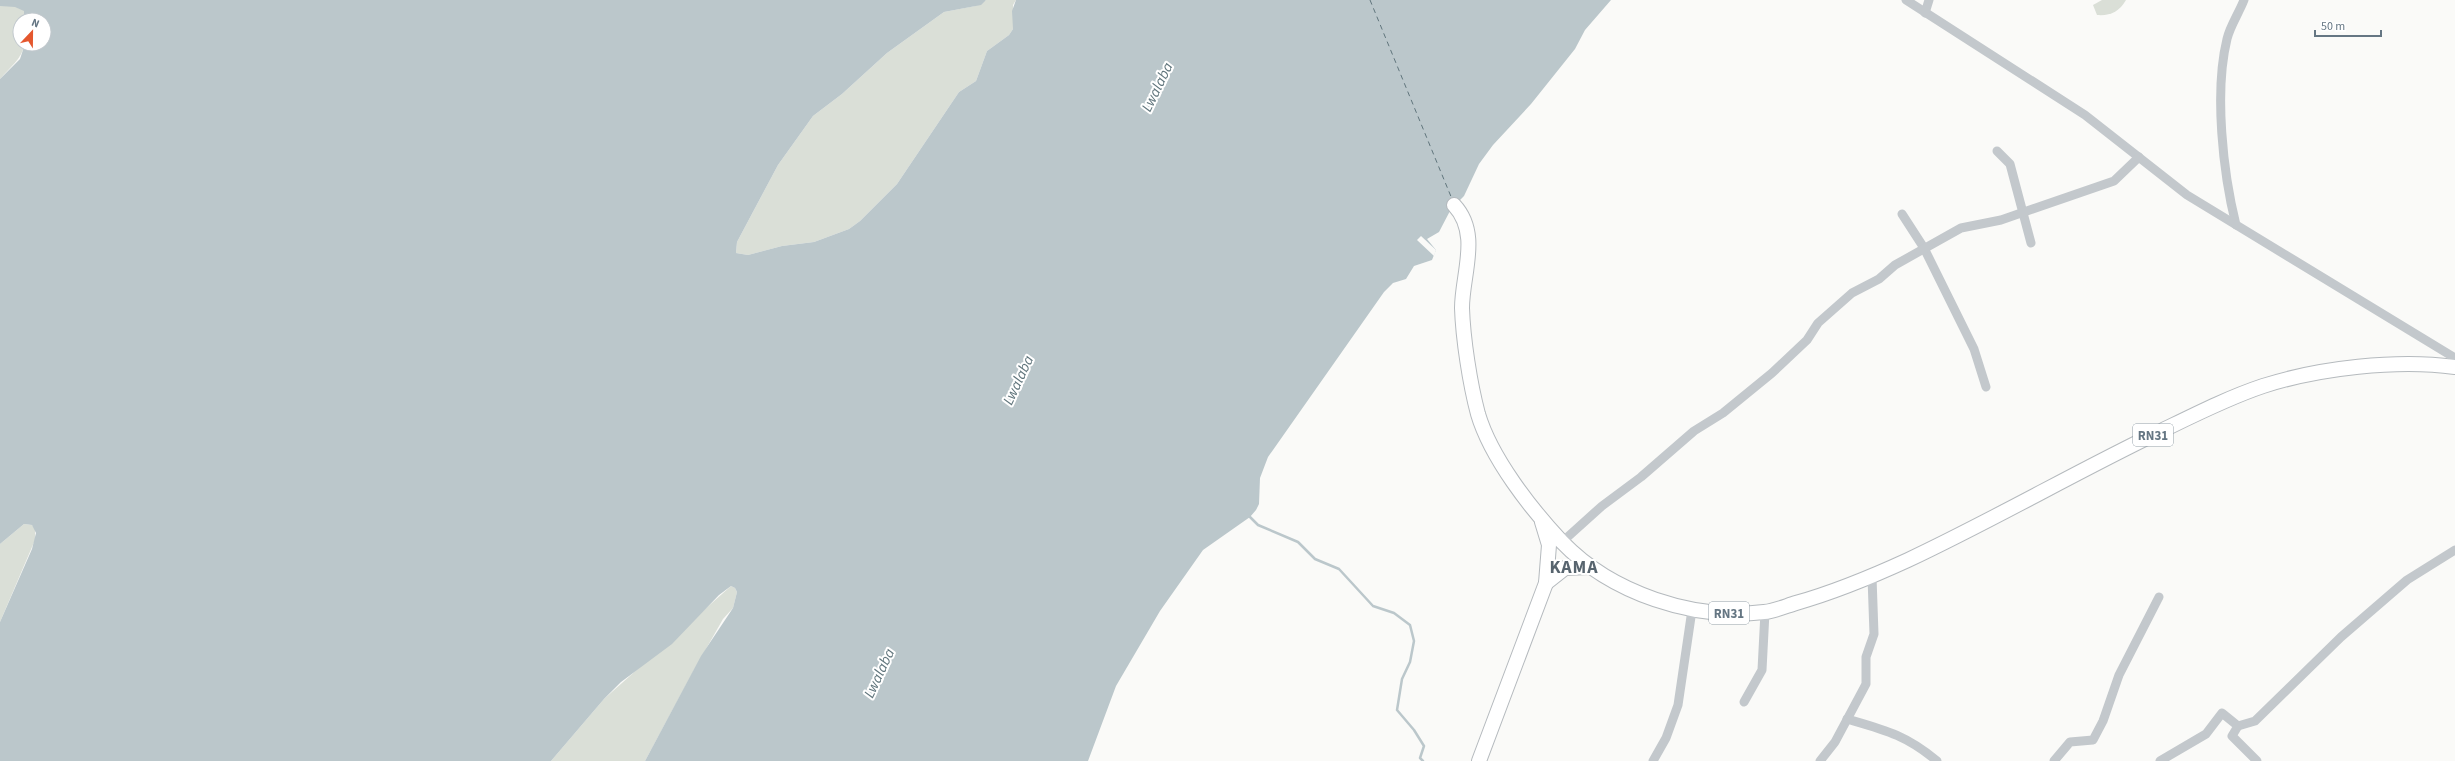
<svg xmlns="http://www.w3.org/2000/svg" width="2455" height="761" viewBox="0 0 2455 761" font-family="'Source Sans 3',sans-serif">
	<rect width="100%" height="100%" fill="#fafaf8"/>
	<!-- green -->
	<g fill="#dadfd7">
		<path d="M0,0H40L24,11V20H20V44H25C21,60 10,67 0,79Z"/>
		<polygon points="986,0 1016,0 1013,5 1013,29 1009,35 987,51 976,81 959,92 897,184 860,221 849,229 814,242 782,246 748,255 736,253 737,242 778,165 813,116 842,94 887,53 944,12 975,6"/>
		<path d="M2102,0H2126C2119,12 2110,16 2097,15L2093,5Z"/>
		<polygon points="24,524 32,525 35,528 35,540 0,622 0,544"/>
		<polygon points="731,586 735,588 737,592 733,608 723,619 694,670 645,761 551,761 604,699"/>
	</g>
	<!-- water -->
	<polygon fill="#bbc7cb" points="0,0 986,0 981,5 944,12 887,53 842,94 813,116 778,165 737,242 736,253 748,255 782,246 814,242 849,229 860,221 897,184 959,92 976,81 987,51 1009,35 1013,29 1012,11 1016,0 1611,0 1585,30 1575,49 1531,104 1493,145 1479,164 1464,196 1451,209 1439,232 1427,239 1436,250 1432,260 1414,266 1406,279 1393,283 1384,292 1268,457 1260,478 1259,504 1256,510 1250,517 1203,550 1160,611 1116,686 1088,761 645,761 701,656 733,608 737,592 735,588 731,586 719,595 672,644 621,682 604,699 551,761 0,761 0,622 32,549 36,533 32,525 24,524 0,544 0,79 20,59 25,44 44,44 44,20 24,20 24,11 15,7 0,6"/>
	<!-- pier -->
	<polygon fill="#fafaf8" points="1421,236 1436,250 1434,256 1417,240"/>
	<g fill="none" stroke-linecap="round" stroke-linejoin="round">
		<!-- stream -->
		<polyline stroke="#bbc7cb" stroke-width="2.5" points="1250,517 1258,525 1298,542 1315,559 1339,569 1373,606 1394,613 1410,625 1414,641 1410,662 1402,679 1397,710 1414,730 1424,746 1420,758 1423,761"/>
		<!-- ferry -->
		<polyline stroke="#60757c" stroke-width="1" stroke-dasharray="5 4" stroke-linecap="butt" points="1370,0 1452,199"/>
		<defs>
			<g id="primary">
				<path d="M1454,205C1481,234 1462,274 1462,308C1463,339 1470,384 1478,414C1491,458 1531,509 1562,542C1611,593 1694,621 1764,612C1775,611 1786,606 1796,603C1835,592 1871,577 1908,560C1993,520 2074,473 2159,432C2192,416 2227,398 2263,386C2319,368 2397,359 2455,367"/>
				<polyline points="1546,583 1565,568 1590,567"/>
				<polyline points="1479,761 1546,583 1549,545 1542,522"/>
			</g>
		</defs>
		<!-- primary casing -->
		<use href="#primary" stroke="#b5babe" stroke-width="16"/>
		<!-- street -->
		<g stroke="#c3c8cc" stroke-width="9">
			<polyline points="1906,0 2085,115 2187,195 2455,358"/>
			<polyline points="1925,13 1929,0"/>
			<polyline points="1997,151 2010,164 2031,243"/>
			<polyline points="1902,214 1924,248 1974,349 1986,387"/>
			<path d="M2236,225C2223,173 2214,92 2227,39C2230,26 2239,13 2244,0"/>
			<polyline points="1562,542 1602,506 1641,477 1694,431 1723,413 1772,373 1807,340 1818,323 1852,293 1879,279 1895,265 1961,228 2001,220 2114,181 2139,157"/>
			<polyline points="1744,702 1762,670 1765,612"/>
			<path d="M1847,719C1885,730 1906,735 1937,761"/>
			<polyline points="2238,726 2255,721 2341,637 2407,580 2455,550"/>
			<polyline points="1653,761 1666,738 1678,705 1692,610"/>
			<polyline points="1820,761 1835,742 1866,684 1866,657 1874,634 1872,577"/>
			<polyline points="2054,761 2070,742 2093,740 2103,721 2119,675 2159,597"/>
			<polyline points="2160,761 2206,734 2222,713 2238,726 2232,736 2257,761"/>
		</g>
		<!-- primary -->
		<use href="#primary" stroke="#fff" stroke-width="14"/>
	</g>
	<g text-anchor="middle" stroke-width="4" stroke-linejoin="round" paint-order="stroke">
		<!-- shield labels -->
		<g fill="#fff" stroke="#939fa8" stroke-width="1">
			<rect x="2133" y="424" width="40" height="22" rx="3"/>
			<rect x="1709" y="602" width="40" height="22" rx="3"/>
		</g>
		<g font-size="13" font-weight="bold" fill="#657683">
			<text x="2153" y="440">RN31</text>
			<text x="1729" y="618">RN31</text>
		</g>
		<!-- water labels -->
		<g font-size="15" font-style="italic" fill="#60757c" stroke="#fff">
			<text transform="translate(1157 87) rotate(-64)" y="5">Lwalaba</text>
			<text transform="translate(1018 380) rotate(-65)" y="5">Lwalaba</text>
			<text transform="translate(879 673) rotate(-65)" y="5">Lwalaba</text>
		</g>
		<!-- district labels -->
		<g font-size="18" font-weight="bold" letter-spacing="1" fill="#57646e" stroke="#fff">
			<text x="1574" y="573">KAMA</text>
		</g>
	</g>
	<!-- north arrow -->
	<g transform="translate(32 32) rotate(22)"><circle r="19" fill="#ffffff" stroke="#c1c8cd"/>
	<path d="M0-3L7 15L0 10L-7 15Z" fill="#e4572e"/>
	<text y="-6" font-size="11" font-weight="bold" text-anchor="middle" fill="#657683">N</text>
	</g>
	<!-- scale -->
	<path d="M2315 30v6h66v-6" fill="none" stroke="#657683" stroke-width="2"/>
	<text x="2321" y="30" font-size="12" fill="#657683" stroke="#ffffff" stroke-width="3" paint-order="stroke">50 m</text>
</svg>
